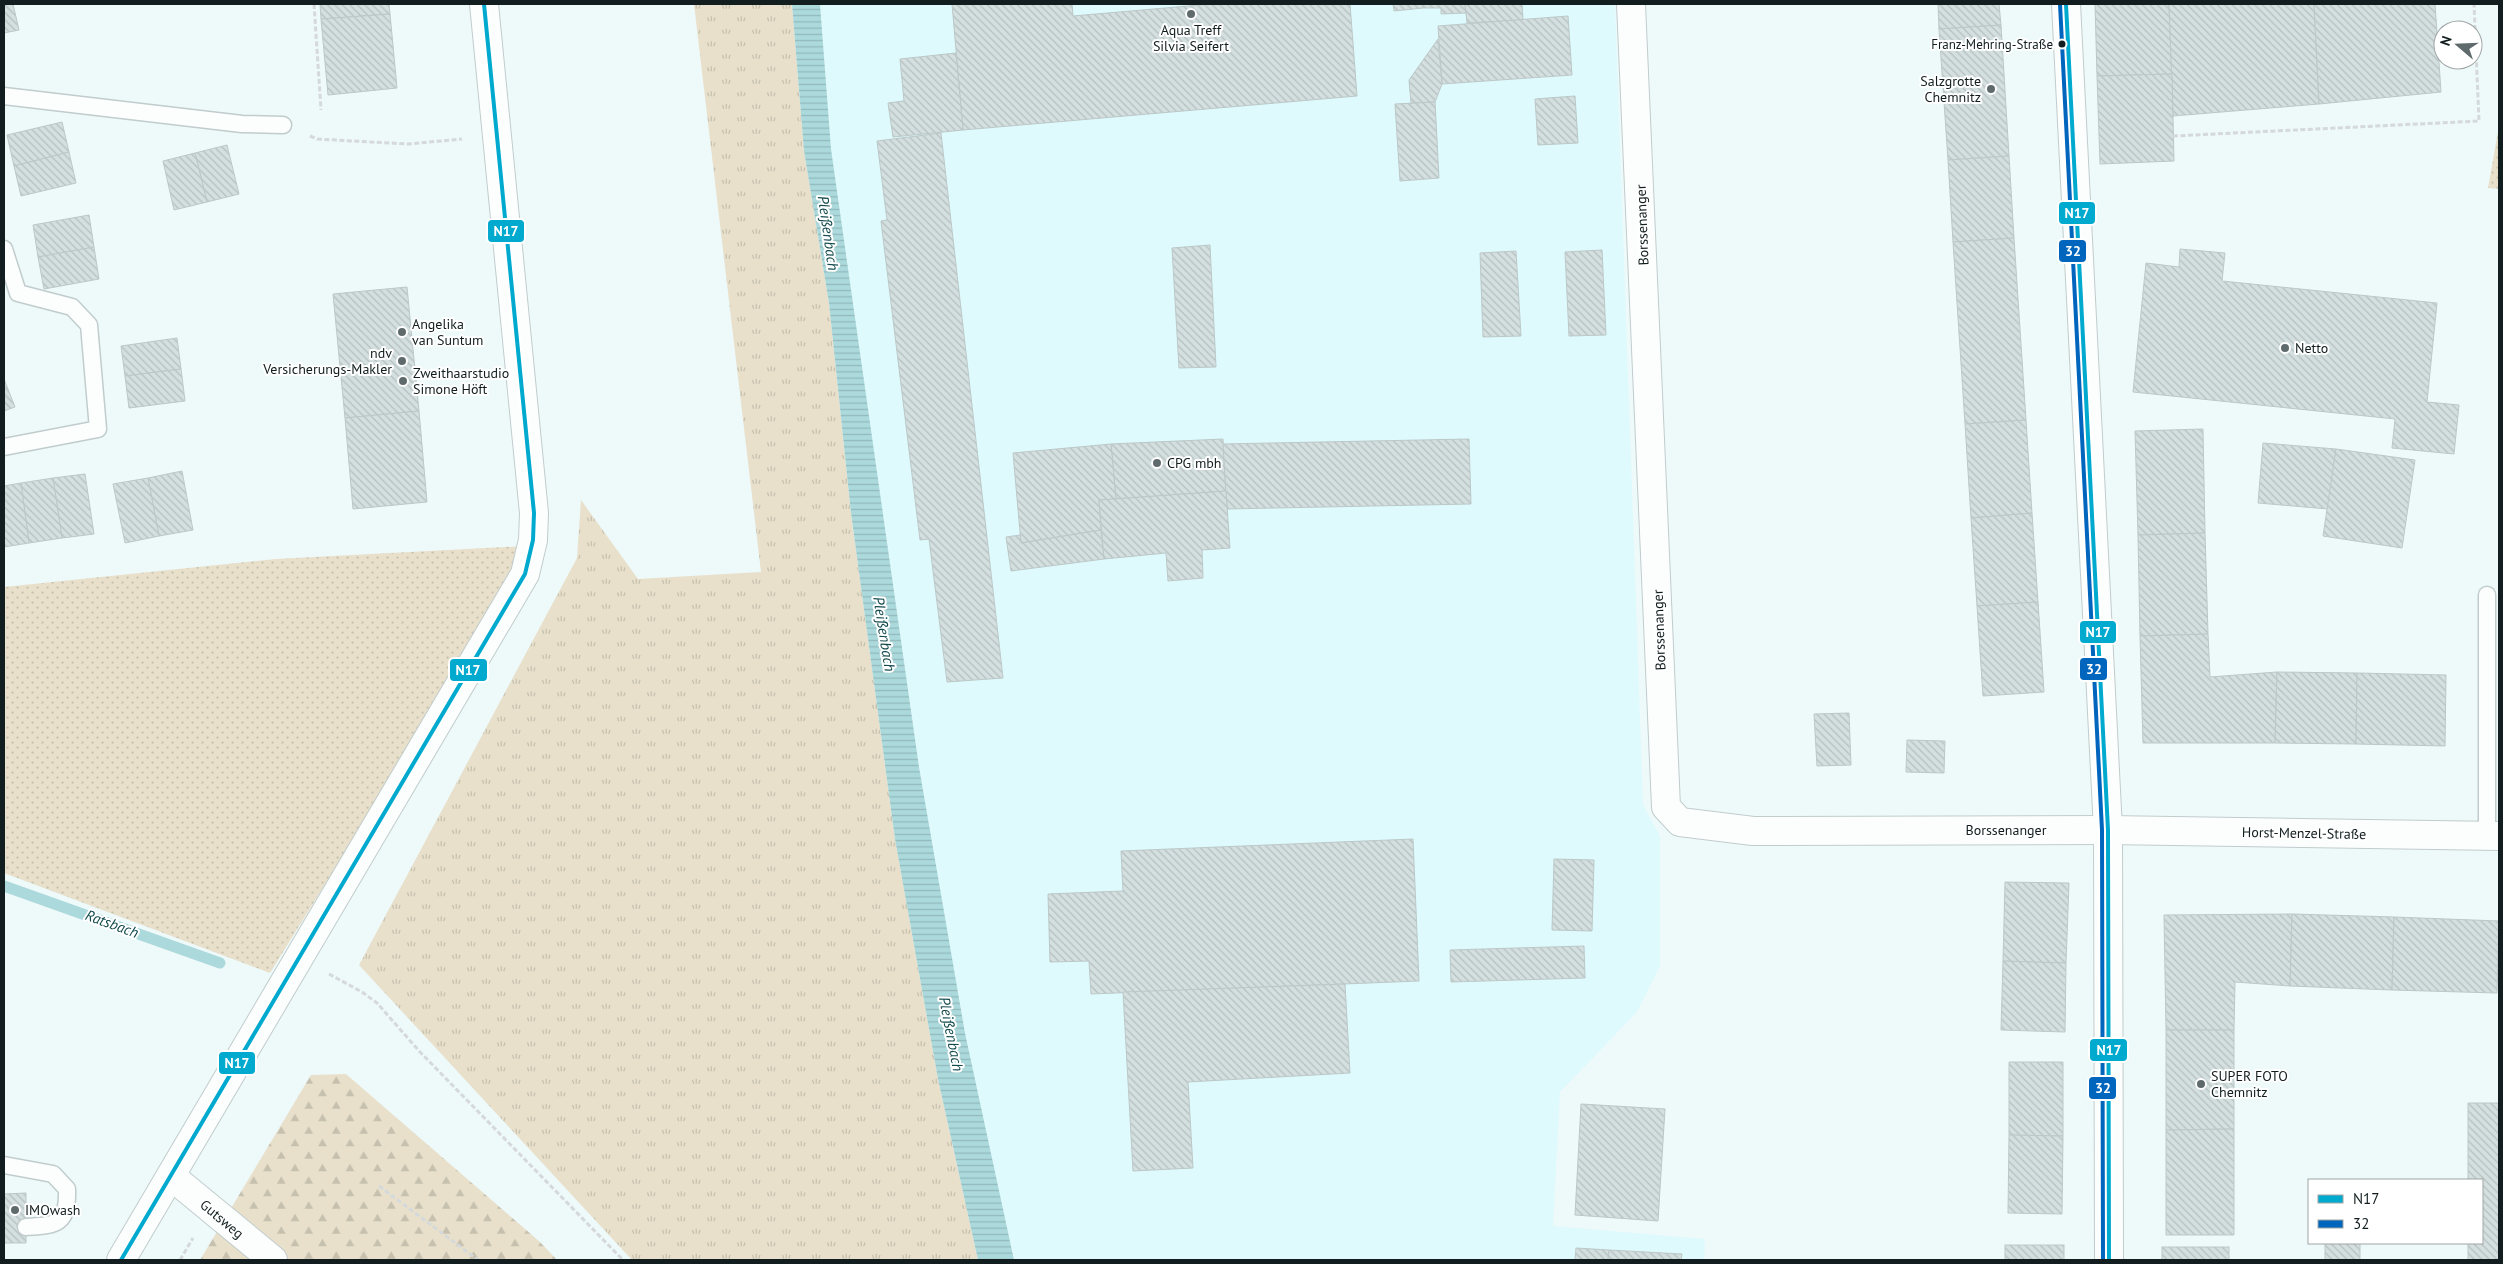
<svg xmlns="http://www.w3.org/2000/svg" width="2503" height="1264" viewBox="0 0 2503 1264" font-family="'PT Sans',sans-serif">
	<defs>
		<pattern id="grass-tufts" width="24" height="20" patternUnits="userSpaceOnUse" patternTransform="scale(1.25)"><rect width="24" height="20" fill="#e8e0cb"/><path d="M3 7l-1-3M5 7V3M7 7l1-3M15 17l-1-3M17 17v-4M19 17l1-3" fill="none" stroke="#c6c0ae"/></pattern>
		<pattern id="forest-firs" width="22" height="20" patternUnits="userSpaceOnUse" patternTransform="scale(1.25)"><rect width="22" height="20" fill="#e8e0cb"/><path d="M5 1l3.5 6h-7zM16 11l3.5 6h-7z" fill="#c6c0ae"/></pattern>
		<pattern id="garden-dots" width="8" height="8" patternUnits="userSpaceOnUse" patternTransform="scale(1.25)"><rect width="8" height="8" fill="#e8e0cb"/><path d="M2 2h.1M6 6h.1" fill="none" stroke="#c6c0ae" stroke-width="1.8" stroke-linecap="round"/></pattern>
		<pattern id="water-rules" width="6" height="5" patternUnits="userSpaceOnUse" patternTransform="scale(1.25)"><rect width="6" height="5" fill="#abd9dc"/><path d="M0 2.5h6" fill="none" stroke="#92babc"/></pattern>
		<pattern id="building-back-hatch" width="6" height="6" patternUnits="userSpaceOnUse" patternTransform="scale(1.25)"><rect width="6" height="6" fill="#d4dfe0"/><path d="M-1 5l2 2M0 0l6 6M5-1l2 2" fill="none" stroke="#b5bfc0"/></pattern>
	</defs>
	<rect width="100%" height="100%" fill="#eef9fa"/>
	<!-- built -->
	<polygon fill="#defafc" points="820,4 1615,4 1643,805 1660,836 1660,966 1637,1012 1560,1092 1553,1226 1705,1239 1704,1260 1014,1260 965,1033 919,767 831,149"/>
	<!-- grass -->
	<polygon fill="url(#grass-tufts)" points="694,4 792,4 804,151 829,303 851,513 895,839 938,1079 978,1260 632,1260 359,965 577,558 581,500 638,579 761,572"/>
	<!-- forest -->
	<polygon fill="url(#forest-firs)" points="346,1074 540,1242 557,1260 200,1260 311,1075"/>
	<!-- garden -->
	<g fill="url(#garden-dots)">
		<polygon points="2499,126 2499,189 2488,188"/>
		<polygon points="526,546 485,626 270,973 4,873 4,587 276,559"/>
	</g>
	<!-- water -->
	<polygon fill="url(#water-rules)" points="792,4 820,4 831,149 919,767 965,1033 1014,1260 978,1260 938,1079 895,839 851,513 829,303 804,151"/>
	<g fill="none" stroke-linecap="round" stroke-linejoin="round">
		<!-- stream -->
		<polyline stroke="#abd9dc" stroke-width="11" points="4,886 220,963"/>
	</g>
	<!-- building -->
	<g fill="url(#building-back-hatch)" stroke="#bcc8c8">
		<polygon points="4,4 13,4 19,30 4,33"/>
		<polygon points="320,4 389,4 390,14 321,19"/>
		<polygon points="952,4 1072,4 1073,16 1211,4 1350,4 1357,96 963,130"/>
		<polygon points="1393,4 1423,4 1423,8 1394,11"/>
		<polygon points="1423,4 1465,4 1466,13 1441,14 1441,8 1423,8"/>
		<polygon points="1465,4 1522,4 1523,20 1467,23"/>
		<polygon points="1938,4 1999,4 2001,25 1939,29"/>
		<polygon points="2095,4 2169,4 2172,74 2097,76"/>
		<polygon points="2169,4 2314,4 2319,104 2173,116"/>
		<polygon points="2314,4 2435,4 2441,92 2319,104"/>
		<polygon points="390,14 397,88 328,95 321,19"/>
		<polygon points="1568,16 1572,75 1442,84 1438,26"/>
		<polygon points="2001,25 2009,156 1948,160 1939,29"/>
		<polygon points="1438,39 1442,84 1435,102 1411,103 1409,80"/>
		<polygon points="956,53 963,130 893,137 888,103 904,101 900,59"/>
		<polygon points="2172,74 2174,161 2100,164 2097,76"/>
		<polygon points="1575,96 1578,143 1538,145 1535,99"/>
		<polygon points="1435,102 1439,178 1400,181 1395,104"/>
		<polygon points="62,122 69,152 14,166 7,135"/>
		<polygon points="941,133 1003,678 947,682 929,539 920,540 881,221 887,220 877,141"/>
		<polygon points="227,145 239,194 207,202 195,153"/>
		<polygon points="69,152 76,183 21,196 14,166"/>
		<polygon points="195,153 207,202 174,210 163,161"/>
		<polygon points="2009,156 2014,238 1953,242 1948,160"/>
		<polygon points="89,215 94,247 38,257 33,225"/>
		<polygon points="2014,238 2026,420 1965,424 1953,242"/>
		<polygon points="1210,245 1216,367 1179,368 1172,248"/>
		<polygon points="94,247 99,279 44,289 38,257"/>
		<polygon points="2180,249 2225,253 2222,281 2437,303 2427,402 2459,405 2454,454 2392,448 2395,419 2133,392 2146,263 2179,267"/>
		<polygon points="1602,250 1606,335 1569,336 1565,252"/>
		<polygon points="1516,251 1521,336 1483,337 1480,253"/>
		<polygon points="407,287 419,411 345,418 333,294"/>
		<polygon points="177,338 181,369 125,376 121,346"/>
		<polygon points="181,369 185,401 129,408 125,376"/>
		<polygon points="4,379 15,407 4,411"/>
		<polygon points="419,411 427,502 353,509 345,418"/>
		<polygon points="2026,420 2032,513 1971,518 1965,424"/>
		<polygon points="2203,429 2205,533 2138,535 2135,431"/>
		<polygon points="1223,439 1226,491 1116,499 1111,444"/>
		<polygon points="1469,439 1471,504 1227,509 1223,444"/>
		<polygon points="2263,443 2336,449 2328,509 2258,503"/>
		<polygon points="1111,444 1116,499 1099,500 1101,530 1021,543 1013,453"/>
		<polygon points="2336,449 2415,460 2402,548 2323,536"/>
		<polygon points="182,471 193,530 159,536 148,478"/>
		<polygon points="85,474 94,534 62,538 53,478"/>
		<polygon points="53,478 62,538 29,543 21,483"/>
		<polygon points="148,478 159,536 125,543 113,484"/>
		<polygon points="21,483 29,543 4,547 4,486"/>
		<polygon points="1226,491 1230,548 1202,550 1203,578 1168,581 1166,553 1104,559 1099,500"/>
		<polygon points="2032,513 2038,602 1977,606 1971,518"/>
		<polygon points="1101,530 1104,559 1011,571 1006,537 1020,535 1021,543"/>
		<polygon points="2205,533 2208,634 2140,636 2138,535"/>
		<polygon points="2038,602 2044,692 1983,696 1977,606"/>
		<polygon points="2208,634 2210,677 2277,672 2275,743 2143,743 2140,636"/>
		<polygon points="2277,672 2357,673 2356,744 2275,743"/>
		<polygon points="2357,673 2446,675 2445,746 2356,744"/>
		<polygon points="1849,713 1851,765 1817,766 1814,714"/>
		<polygon points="1907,740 1945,741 1944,773 1906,772"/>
		<polygon points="1413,839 1419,981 1091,994 1089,961 1050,962 1048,894 1123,891 1121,851"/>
		<polygon points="1554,859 1594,860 1592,931 1552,930"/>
		<polygon points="2005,882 2069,883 2066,963 2003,961"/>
		<polygon points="2292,914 2290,986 2235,982 2234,1030 2166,1030 2164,915"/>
		<polygon points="2292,914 2394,917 2392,990 2290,986"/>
		<polygon points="2394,917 2499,921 2497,993 2392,990"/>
		<polygon points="1584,946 1585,978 1451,982 1450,950"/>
		<polygon points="2003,961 2066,963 2065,1032 2001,1030"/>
		<polygon points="1345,984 1350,1073 1188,1082 1193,1168 1133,1171 1123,992"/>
		<polygon points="2166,1030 2234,1030 2234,1129 2166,1130"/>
		<polygon points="2009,1062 2063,1062 2063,1136 2009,1135"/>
		<polygon points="2468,1103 2499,1103 2499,1260 2468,1260 2468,1243 2482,1243 2482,1180 2468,1180"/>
		<polygon points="1581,1104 1665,1109 1658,1221 1575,1215"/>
		<polygon points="2234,1129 2234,1235 2166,1235 2166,1130"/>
		<polygon points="2009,1135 2063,1136 2062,1214 2008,1213"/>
		<polygon points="26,1193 26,1243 4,1243 4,1194"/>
		<rect x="2325" y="1243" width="35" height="17"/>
		<rect x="2005" y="1245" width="59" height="15"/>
		<rect x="2162" y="1247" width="67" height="13"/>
		<polygon points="1576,1248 1609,1250 1608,1260 1575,1260"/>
		<polygon points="1609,1250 1682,1254 1681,1260 1608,1260"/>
	</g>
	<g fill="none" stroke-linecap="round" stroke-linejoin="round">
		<defs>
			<g id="service">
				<polyline points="4,96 242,124 283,125"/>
				<polyline points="4,249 18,293 72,307 89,325 98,429 4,447"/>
				<polyline points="2487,595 2487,836"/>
				<path d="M4,1165L53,1174L67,1189C68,1225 57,1225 26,1227"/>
			</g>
			<g id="minor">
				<polyline points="1631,4 1666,807 1680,822 1753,831 2108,830 2499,836"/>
				<polyline points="171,1176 273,1260"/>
			</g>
			<polyline id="tertiary" points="121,1260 525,574 533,540 534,513 484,4"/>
			<polyline id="secondary" points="2066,4 2108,830 2109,1260"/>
		</defs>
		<!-- service casing -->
		<use href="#service" stroke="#c1cccc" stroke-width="19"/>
		<!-- minor casing -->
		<use href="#minor" stroke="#c1cccc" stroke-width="30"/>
		<!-- tertiary casing -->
		<use href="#tertiary" stroke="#c1cccc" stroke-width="30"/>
		<!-- secondary casing -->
		<use href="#secondary" stroke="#c1cccc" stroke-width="30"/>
		<!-- path -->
		<g stroke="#d5d9da" stroke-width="3" stroke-dasharray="5 2.5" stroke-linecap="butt">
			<polyline points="314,4 321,110"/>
			<polyline points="310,136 317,139 408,144 462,139"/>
			<polyline points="2173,136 2479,121 2474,4"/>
			<polyline points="329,974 362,992 377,1003 420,1052 623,1260"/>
			<polyline points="379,1186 478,1260"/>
			<polyline points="180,1260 193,1238"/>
		</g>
		<!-- service -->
		<use href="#service" stroke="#fcfefe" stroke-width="16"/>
		<!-- minor -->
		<use href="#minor" stroke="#fcfefe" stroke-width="28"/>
		<!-- tertiary -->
		<use href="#tertiary" stroke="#fcfefe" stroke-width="28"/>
		<!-- secondary -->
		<use href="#secondary" stroke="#fcfefe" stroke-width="28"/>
		<defs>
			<g id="bus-1">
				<polyline points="2066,4 2108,830 2109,1260"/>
				<polyline points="121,1260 525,574 533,540 534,513 484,4"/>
			</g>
			<polyline id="bus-2" points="2060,4 2102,830 2103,1260"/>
		</defs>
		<!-- bus-1 casing -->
		<use href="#bus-1" stroke="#fff" stroke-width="8"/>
		<!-- bus-2 casing -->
		<use href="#bus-2" stroke="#fff" stroke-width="8"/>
		<!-- bus-1 -->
		<use href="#bus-1" stroke="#00a9ce" stroke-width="4"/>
		<!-- bus-2 -->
		<use href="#bus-2" stroke="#0065bd" stroke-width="4"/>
	</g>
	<!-- markers -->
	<g fill="#5e6a6b" stroke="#fff" stroke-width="2">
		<circle cx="1191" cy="14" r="5"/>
		<circle cx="1991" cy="89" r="5"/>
		<circle cx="402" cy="332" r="5"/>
		<circle cx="2285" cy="348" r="5"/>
		<circle cx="402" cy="361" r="5"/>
		<circle cx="403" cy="381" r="5"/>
		<circle cx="1157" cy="463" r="5"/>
		<circle cx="2201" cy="1084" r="5"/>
		<circle cx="15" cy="1210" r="5"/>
	</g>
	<circle fill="#111d1e" stroke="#fff" stroke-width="2" cx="2062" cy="44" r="4.5"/>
	<g text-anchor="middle" stroke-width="4" stroke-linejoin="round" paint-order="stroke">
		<!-- bus labels -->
		<g font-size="13" fill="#111d1e" stroke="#fff" text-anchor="end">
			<text x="2053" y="49">Franz-Mehring-Straße</text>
		</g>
		<!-- poi labels -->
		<g font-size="14" fill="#111d1e" stroke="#fff" text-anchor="start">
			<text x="1191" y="35" text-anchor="middle">Aqua Treff<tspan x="1191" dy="16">Silvia Seifert</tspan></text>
			<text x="1981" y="86" text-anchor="end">Salzgrotte<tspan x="1981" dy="16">Chemnitz</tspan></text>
			<text x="412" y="329">Angelika<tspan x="412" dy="16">van Suntum</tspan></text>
			<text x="2295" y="353">Netto</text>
			<text x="392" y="358" text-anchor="end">ndv<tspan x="392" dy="16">Versicherungs-Makler</tspan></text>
			<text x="413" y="378">Zweithaarstudio<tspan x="413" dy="16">Simone Höft</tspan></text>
			<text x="1167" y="468">CPG mbh</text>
			<text x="2211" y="1081">SUPER FOTO<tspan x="2211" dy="16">Chemnitz</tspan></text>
			<text x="25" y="1215">IMOwash</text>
		</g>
		<!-- street labels -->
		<g font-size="14" fill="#111d1e" stroke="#fff">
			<text transform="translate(1642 225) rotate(-92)" y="5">Borssenanger</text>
			<text transform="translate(1659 630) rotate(-92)" y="5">Borssenanger</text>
			<text x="2006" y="835">Borssenanger</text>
			<text transform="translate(2304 833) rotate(1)" y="5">Horst-Menzel-Straße</text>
			<text transform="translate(222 1219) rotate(40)" y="5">Gutsweg</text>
		</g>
		<!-- water labels -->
		<g font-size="15" font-style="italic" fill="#134a4d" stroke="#fff">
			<text transform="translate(828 233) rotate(82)" y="5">Pleißenbach</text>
			<text transform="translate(884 634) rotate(81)" y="5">Pleißenbach</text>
			<text transform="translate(112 924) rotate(20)" y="5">Ratsbach</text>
			<text transform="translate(951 1034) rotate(79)" y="5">Pleißenbach</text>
		</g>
	</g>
	<g stroke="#fff" stroke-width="2">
		<rect x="2058" y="201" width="38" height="24" rx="5" fill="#00a9ce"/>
		<rect x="487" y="219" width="38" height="24" rx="5" fill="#00a9ce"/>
		<rect x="2058" y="239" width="29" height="24" rx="5" fill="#0065bd"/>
		<rect x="2079" y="620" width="38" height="24" rx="5" fill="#00a9ce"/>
		<rect x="2079" y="657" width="29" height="24" rx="5" fill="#0065bd"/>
		<rect x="449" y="658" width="39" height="24" rx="5" fill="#00a9ce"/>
		<rect x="2089" y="1038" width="39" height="24" rx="5" fill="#00a9ce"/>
		<rect x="218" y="1051" width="38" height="24" rx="5" fill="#00a9ce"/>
		<rect x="2088" y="1076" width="29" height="24" rx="5" fill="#0065bd"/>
	</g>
	<g font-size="14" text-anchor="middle" font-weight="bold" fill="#fff">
		<text x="2077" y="218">N17</text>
		<text x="506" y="236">N17</text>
		<text x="2073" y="256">32</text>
		<text x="2098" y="637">N17</text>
		<text x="2094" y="674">32</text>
		<text x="468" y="675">N17</text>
		<text x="2109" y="1055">N17</text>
		<text x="237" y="1068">N17</text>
		<text x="2103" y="1093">32</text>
	</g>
	<!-- border -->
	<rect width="2503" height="1264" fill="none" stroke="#111d1e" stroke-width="10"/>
	<!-- legend -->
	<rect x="2308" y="1179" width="175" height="65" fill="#ffffff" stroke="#a0a5a5"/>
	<rect x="2318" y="1195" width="25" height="8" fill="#00a9ce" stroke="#a0a5a5"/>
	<text x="2353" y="1204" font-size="15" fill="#111d1e">N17</text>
	<rect x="2318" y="1220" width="25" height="8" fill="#0065bd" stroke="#a0a5a5"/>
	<text x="2353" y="1229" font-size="15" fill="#111d1e">32</text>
	<!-- north arrow -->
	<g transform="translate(2458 45) rotate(289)"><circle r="24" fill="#ffffff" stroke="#a0a5a5"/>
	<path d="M0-4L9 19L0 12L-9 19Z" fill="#5e6a6b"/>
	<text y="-8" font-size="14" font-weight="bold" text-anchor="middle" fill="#111d1e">N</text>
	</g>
</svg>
